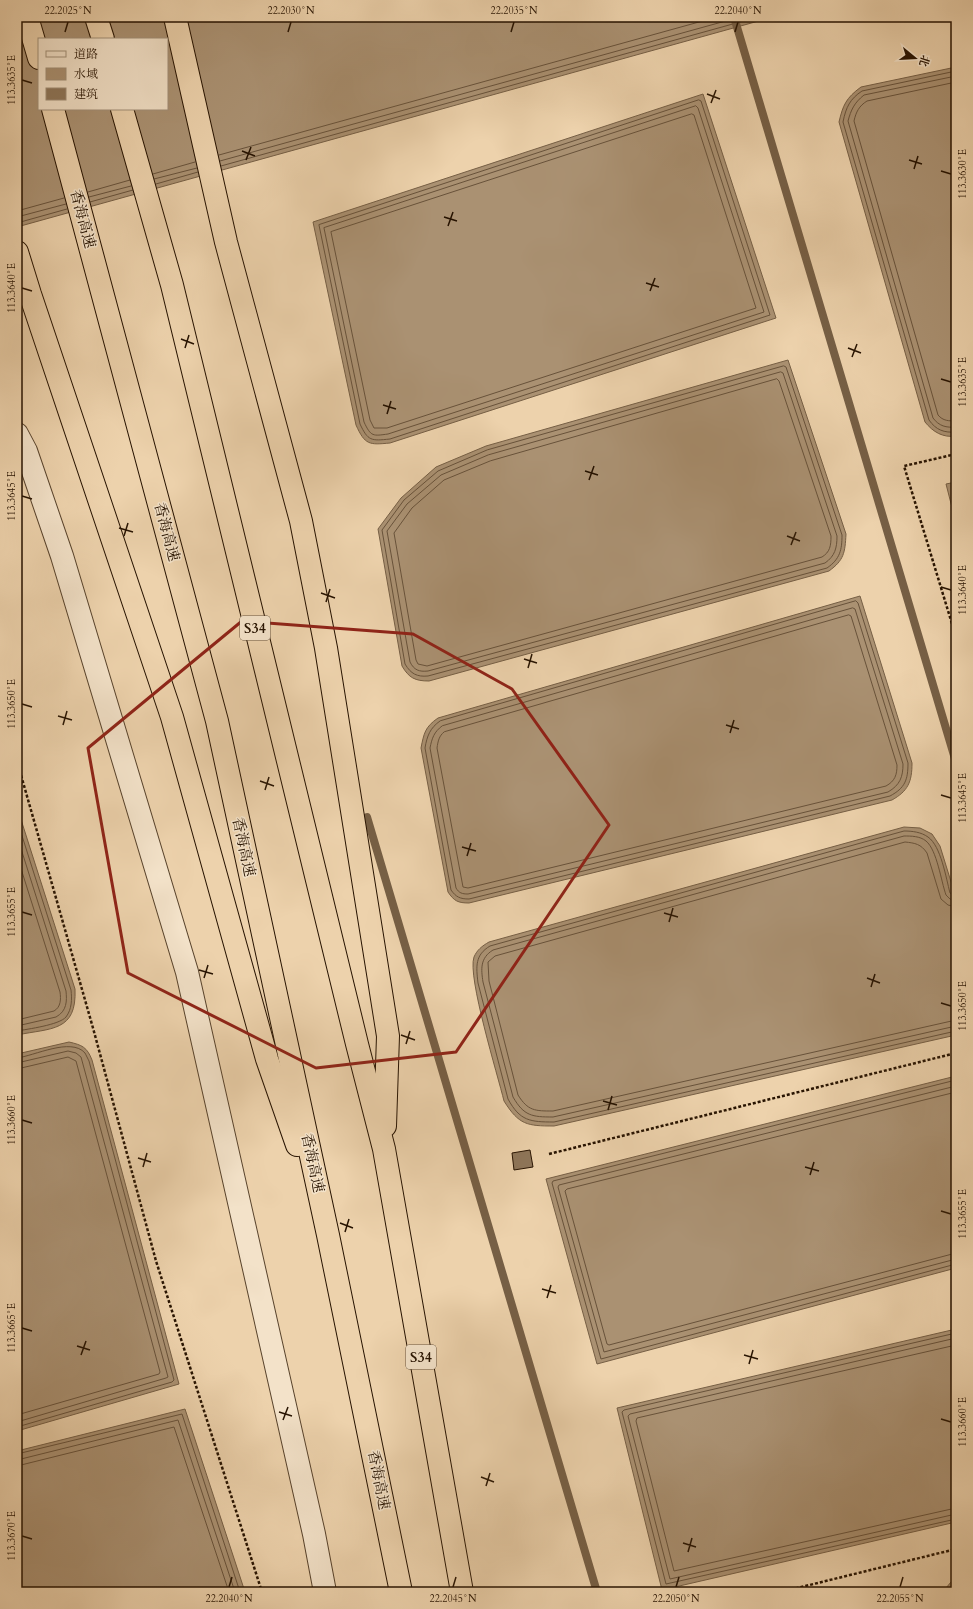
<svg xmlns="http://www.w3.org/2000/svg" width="973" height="1609" viewBox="0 0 973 1609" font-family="Cardo,'Noto Serif SC',serif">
	<rect width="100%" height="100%" fill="#edd2ac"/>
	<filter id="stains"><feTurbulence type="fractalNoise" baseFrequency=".005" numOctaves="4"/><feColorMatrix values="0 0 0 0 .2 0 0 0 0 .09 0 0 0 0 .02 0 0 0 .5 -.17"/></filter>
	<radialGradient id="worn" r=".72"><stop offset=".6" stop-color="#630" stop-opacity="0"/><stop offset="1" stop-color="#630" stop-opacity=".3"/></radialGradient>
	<!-- water -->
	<g fill="#aa9172" stroke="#765f45" fill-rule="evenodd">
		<path d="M17,17H773L17,227ZM39,39H167V109H39Z"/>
		<path d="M956,67V436C943,438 933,432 925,422L839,122C843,105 846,98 861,87Z"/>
		<path d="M703,94L776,318L390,443C369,445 365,445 356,425L313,222Z"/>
		<path d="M788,360L846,534C845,553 844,560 829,571L429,681C415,681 409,678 402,666L378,529L401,498L436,467L486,446Z"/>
		<polygon points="956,482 956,523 946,484"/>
		<path d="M860,596L912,763C912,782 908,791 892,800L469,903C458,903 454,901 448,892L421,748C424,733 425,727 438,718Z"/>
		<path d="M17,807L75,989C77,1032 51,1028 17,1035Z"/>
		<path d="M904,827L920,828L932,834L940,846L956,898V1035L554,1126C527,1126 519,1125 504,1101C498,1076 467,976 474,957C477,950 482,946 489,942Z"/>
		<path d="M69,1042C82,1045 87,1047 92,1060L179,1384L17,1431V1054Z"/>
		<polygon points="956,1076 956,1268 597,1364 546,1179"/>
		<polygon points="956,1329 956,1522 662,1590 617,1408"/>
		<polygon points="185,1409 245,1592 17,1592 17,1451"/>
		<polygon points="956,1576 956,1592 945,1592 946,1588"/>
	</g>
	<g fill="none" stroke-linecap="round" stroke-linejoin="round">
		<!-- shore -->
		<g stroke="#68523a" stroke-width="1">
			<path d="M956,71L862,91C850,99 846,107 843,122L929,420C936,430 944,433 956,432"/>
			<path d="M956,76L864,95C854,103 851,110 848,121L933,418C939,426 946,428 956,427"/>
			<path d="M956,82L867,101C859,106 856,112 854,121L938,415C943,421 949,421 956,421"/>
			<path d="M699,100L701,101L770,315L390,439C371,441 368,441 360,424L319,225Z"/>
			<path d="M696,106L698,108L764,312L388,434C373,436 371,437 364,422L324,228Z"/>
			<polygon points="692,114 694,115 756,308 387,428 374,428 370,420 331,232"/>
			<polyline points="219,155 717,17"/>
			<polyline points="220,161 740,17"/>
			<polyline points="221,166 758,17"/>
			<polyline points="153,174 195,162"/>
			<polyline points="154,179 197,168"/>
			<polyline points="156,184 198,172"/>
			<polyline points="88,192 130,180"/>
			<polyline points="89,197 131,186"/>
			<polyline points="90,202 133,190"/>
			<polyline points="17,211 64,198"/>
			<polyline points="17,217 66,204"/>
			<polyline points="17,223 67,209"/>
			<path d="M784,366L786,367L842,535C842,550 840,559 827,568L428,676C417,677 411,674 405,664L382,530L404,500L438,471L487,450Z"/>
			<path d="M781,372L783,373L837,536C837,548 835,556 825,563L428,671C419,672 414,670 410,662L387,531L407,504L441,475L488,455Z"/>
			<path d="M777,379L779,381L831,536C831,546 830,552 822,557L427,666L418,664L416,660L394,533L412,508L444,480L490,461Z"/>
			<path d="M856,601L858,603L908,763C908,780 905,788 890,796L469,899C460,899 456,897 451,890L425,748C427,736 430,728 440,721Z"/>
			<path d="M853,608L855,609L903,764C903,777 900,785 888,792L468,894C462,894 459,893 456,888L430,748C432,738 434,732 442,726Z"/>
			<path d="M849,615L851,616L897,765C897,775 895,781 886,786L468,888L463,887L437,748C438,741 439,736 444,732Z"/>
			<path d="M17,820L71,990C72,999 72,1009 66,1017C59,1025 28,1029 17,1031"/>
			<path d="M17,836L66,991C67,1001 67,1011 56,1017L17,1026"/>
			<path d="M17,856L60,992C61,999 61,1007 54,1011L17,1020"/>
			<path d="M956,896L950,893C946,878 941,846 928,837C921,832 912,831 904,831L490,946C475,955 476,966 478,983L508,1099C520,1121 530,1122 554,1122L956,1031"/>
			<path d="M956,901L950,899L946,895C941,881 937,850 926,841C920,836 911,836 904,836L493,950C480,958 481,969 483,982L513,1097C524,1116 532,1117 553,1117L956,1026"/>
			<path d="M956,907L948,905L941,899L927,853C921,844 915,843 905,842L495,956L488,962L489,981L518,1095C528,1111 535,1111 553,1111L956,1020"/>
			<path d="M17,1058C34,1056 71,1037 85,1053C86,1055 88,1059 89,1061L174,1380L172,1382L17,1427"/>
			<polyline points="17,1063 68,1051 76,1053 81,1057 168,1377 166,1378 17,1422"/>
			<polyline points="17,1069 68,1057 76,1061 160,1372 159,1374 17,1415"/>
			<polyline points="956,1080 553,1181 552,1183 601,1359 956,1264"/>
			<polyline points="956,1086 559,1185 558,1187 604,1352 956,1259"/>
			<polyline points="956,1092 567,1189 565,1191 607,1344 609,1345 956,1253"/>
			<polyline points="956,1333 624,1410 622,1412 666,1584 956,1519"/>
			<polyline points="956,1338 630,1414 628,1416 670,1579 956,1514"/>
			<polyline points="956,1345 637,1418 636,1421 674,1571 956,1508"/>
			<polyline points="17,1454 182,1414 240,1592"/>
			<polyline points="17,1460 178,1420 235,1592"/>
			<polyline points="17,1466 174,1427 229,1592"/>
		</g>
		<!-- stream -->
		<g stroke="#765f45" stroke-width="8">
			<polyline points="734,17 956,762"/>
			<polyline points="367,817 597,1592"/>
		</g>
	</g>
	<!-- building -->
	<polygon fill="#8e765a" stroke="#271301" points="530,1150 533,1167 514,1170 512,1153"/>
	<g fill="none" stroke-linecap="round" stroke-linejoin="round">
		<defs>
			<polyline id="street" points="17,434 26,451 62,556 187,972 314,1534 325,1592"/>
			<g id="highway">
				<polyline points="27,17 39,58"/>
				<polyline points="96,17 103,39"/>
				<polyline points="175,17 226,242 301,521 326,648 388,1036 385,1126"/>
				<polyline points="53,109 217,721 328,1235 401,1592"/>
				<polyline points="122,109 172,285 357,1044 384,1149 462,1592"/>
				<polyline points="17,252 30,294 172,717 267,1059 297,1145"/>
			</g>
		</defs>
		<!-- street casing -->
		<use href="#street" stroke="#58432c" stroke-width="24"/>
		<!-- highway casing -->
		<use href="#highway" stroke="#271301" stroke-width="24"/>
		<!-- path -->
		<g stroke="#271301" stroke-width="2.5" stroke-dasharray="3 2" stroke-linecap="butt">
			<polyline points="956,454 904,466 956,637"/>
			<polyline points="17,761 93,1028 156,1261 262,1592"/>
			<polyline points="549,1154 956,1053"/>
			<polyline points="781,1592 956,1549"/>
		</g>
		<!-- street -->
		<use href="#street" stroke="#f3e2c9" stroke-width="22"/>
		<!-- highway -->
		<use href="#highway" stroke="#edd2ac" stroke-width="22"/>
	</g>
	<!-- marked area -->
	<path fill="none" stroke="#8f2418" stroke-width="3" stroke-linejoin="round" d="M242,621L413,634L512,689L609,825L456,1052L316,1068L128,973L88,748Z"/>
	<!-- ticks -->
	<path fill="none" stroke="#271301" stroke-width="1.5" d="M65,32L68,22M288,32L291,22M511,32L514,22M735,32L738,22M22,80L32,83M707,94L720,99M711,103L716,90M242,151L255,156M246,160L251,147M909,160L922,164M914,169L918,156M941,171L951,174M444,217L457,221M448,226L453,212M646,283L659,287M22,288L32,291M650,291L655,278M181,339L194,344M185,348L189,335M848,348L861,353M852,357L857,344M941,379L951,382M383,405L396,409M387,414L391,401M585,471L598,475M589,480L594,466M22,496L32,499M119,528L133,532M124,536L128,523M787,536L800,541M791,545L796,532M941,587L951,590M321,593L335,598M326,602L330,589M524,659L537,663M528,668L532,654M22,704L32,707M58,716L72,720M63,725L67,711M726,725L739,729M730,733L734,720M260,781L274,786M265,790L269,777M941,795L951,798M462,847L476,851M467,856L471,843M22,912L32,915M664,913L678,917M669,922L673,908M199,970L213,974M204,978L208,965M867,978L880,983M871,987L875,974M941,1003L951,1006M401,1035L415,1040M406,1044L410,1031M603,1101L617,1105M608,1110L612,1096M22,1120L32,1123M138,1158L151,1162M143,1167L147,1153M805,1167L819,1171M810,1175L814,1162M941,1211L951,1214M340,1223L353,1228M345,1232L349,1219M542,1289L556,1293M547,1298L551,1285M22,1328L32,1331M77,1346L90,1350M81,1355L86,1341M744,1355L758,1359M749,1364L753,1350M279,1412L292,1416M941,1419L951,1422M283,1420L288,1407M481,1477L494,1482M486,1486L490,1473M22,1536L32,1539M683,1543L696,1547M688,1552L692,1538M229,1587L232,1577M453,1587L456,1577M676,1587L679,1577M900,1587L903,1577"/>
	<g text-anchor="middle" stroke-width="3" stroke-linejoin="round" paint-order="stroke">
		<!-- shield labels -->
		<g fill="#f3e2c9" stroke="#64513d" stroke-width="1">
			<rect x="240" y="616" width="30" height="24" rx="3"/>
			<rect x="406" y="1345" width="30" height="24" rx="3"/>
		</g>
		<g font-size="14" font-weight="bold" fill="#271301">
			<text x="255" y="633">S34</text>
			<text x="421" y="1362">S34</text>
		</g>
		<!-- street labels -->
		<g font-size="15" fill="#271301" stroke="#f3e2c9">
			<text transform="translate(83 219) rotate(75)" y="5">香海高速</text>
			<text transform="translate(167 532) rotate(75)" y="5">香海高速</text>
			<text transform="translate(244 847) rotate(78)" y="5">香海高速</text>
			<text transform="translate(313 1163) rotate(78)" y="5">香海高速</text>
			<text transform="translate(379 1480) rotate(79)" y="5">香海高速</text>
		</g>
	</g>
	<!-- margin -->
	<rect width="973" height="1609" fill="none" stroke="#edd2ac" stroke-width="44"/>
	<!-- legend -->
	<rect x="38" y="38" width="130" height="72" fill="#f3e2c9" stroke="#a18f79"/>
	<rect x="46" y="51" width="20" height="6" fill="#f3e2c9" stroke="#a18f79"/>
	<text x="74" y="58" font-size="12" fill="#271301">道路</text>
	<rect x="46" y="68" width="20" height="12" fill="#aa9172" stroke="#a18f79"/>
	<text x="74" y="78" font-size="12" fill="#271301">水域</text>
	<rect x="46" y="88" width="20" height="12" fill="#8e765a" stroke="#a18f79"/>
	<text x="74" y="98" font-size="12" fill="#271301">建筑</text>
	<!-- north arrow -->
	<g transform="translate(915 58) rotate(108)" stroke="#f3e2c9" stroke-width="3" paint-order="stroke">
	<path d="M0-3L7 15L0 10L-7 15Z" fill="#271301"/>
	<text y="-6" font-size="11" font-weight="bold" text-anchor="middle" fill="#271301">北</text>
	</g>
	<rect x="22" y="22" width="929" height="1565" fill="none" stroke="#271301" stroke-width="1.5"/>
	<g font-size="10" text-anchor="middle" fill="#271301">
		<text x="68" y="14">22.2025°N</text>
		<text x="291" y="14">22.2030°N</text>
		<text x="514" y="14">22.2035°N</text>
		<text x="738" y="14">22.2040°N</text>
		<text transform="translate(11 80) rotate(-90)" y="4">113.3635°E</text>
		<text transform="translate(962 174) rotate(-90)" y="4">113.3630°E</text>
		<text transform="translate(11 288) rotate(-90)" y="4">113.3640°E</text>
		<text transform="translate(962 382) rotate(-90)" y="4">113.3635°E</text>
		<text transform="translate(11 496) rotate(-90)" y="4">113.3645°E</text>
		<text transform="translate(962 590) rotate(-90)" y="4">113.3640°E</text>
		<text transform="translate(11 704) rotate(-90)" y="4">113.3650°E</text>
		<text transform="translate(962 798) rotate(-90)" y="4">113.3645°E</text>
		<text transform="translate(11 912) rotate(-90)" y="4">113.3655°E</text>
		<text transform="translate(962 1006) rotate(-90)" y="4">113.3650°E</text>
		<text transform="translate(11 1120) rotate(-90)" y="4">113.3660°E</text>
		<text transform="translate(962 1214) rotate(-90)" y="4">113.3655°E</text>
		<text transform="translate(11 1328) rotate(-90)" y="4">113.3665°E</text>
		<text transform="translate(962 1422) rotate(-90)" y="4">113.3660°E</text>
		<text transform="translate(11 1536) rotate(-90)" y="4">113.3670°E</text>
		<text x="229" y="1602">22.2040°N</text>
		<text x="453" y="1602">22.2045°N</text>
		<text x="676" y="1602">22.2050°N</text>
		<text x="900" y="1602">22.2055°N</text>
	</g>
	<rect width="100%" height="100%" filter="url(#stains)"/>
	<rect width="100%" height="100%" fill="url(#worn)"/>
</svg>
